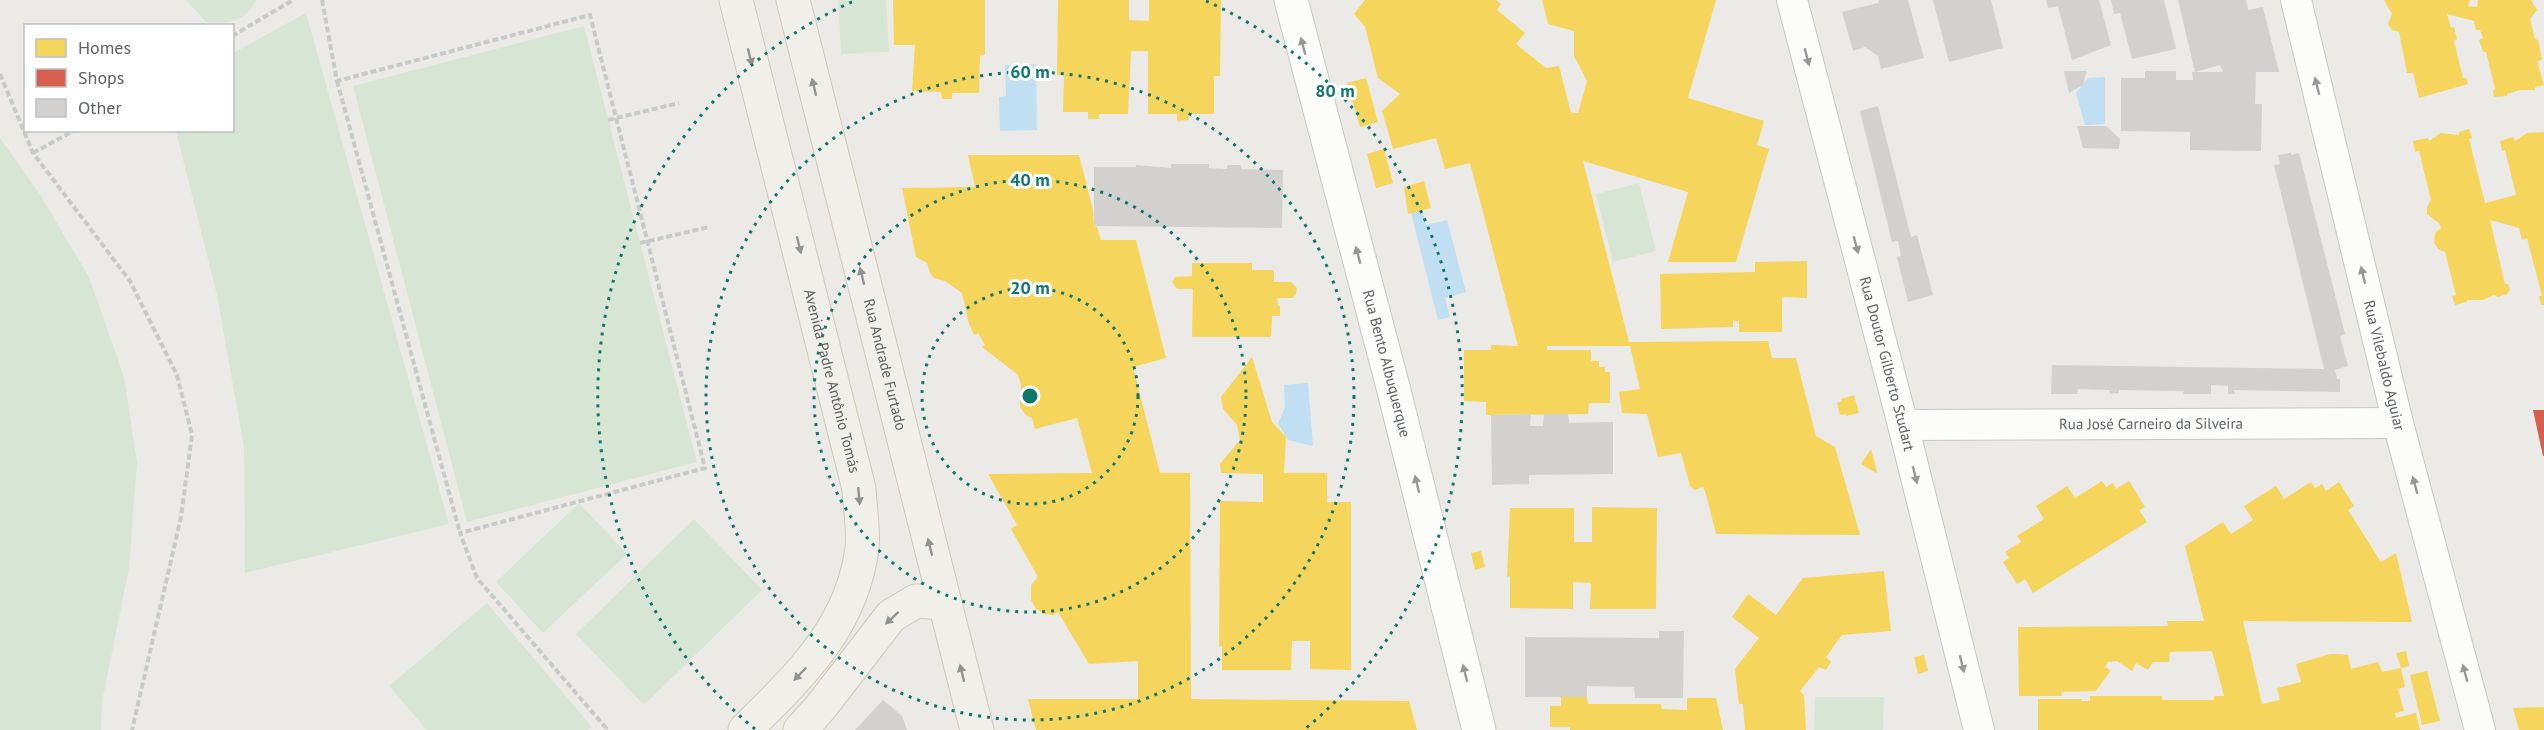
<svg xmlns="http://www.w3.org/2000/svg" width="2544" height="730" viewBox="0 0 2544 730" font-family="'PT Sans',sans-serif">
	<rect width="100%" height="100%" fill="#eceae7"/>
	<!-- green -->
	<g fill="#d7e6d4">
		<path d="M186,0H256C246,22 228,24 206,22Z"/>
		<polygon points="838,0 886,0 889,52 841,54"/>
		<polygon points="306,13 449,524 245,573 244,448 217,295 176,131 232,130 233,53"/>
		<polygon points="584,26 697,462 467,522 353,86"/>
		<polygon points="0,138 39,193 89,277 124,377 137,462 129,568 102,702 101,730 0,730"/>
		<polygon points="1639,183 1656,251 1613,262 1596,194"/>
		<polygon points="579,503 627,554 543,633 496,582"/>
		<polygon points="694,519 762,590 644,705 576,634"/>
		<polygon points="487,603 592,727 588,730 427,730 389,686"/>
		<polygon points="1815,697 1884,697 1883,730 1814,730"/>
	</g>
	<!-- water -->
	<g fill="#c0dff2">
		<polygon points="1036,64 1037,130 1000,131 999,97 1006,96 1005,65"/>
		<polygon points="2105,77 2105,124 2085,125 2076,93 2088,78"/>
		<polygon points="1422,210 1426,225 1447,220 1466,292 1445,298 1450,317 1438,320 1411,213"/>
		<polygon points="1308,383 1313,446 1288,440 1278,424 1285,407 1284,385"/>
	</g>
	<!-- homes -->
	<g fill="#f6d55c">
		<polygon points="893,0 985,0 985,55 980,55 979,93 952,93 952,99 942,99 941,92 912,91 915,45 894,45"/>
		<polygon points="1058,0 1129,0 1129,20 1149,21 1149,0 1221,0 1220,76 1214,76 1214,114 1188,114 1189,120 1177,121 1177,114 1148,114 1148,51 1131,51 1128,114 1099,114 1099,119 1088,119 1088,112 1063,112 1064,75 1057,75"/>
		<polygon points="1365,0 1496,0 1501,4 1497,10 1525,33 1516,44 1546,68 1559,66 1571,113 1578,113 1587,81 1574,56 1574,31 1548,24 1542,0 1716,0 1688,98 1764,121 1757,145 1769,149 1736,262 1668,262 1688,192 1583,161 1629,342 1768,341 1772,358 1796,358 1816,436 1835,447 1860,535 1716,534 1706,494 1703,487 1695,490 1690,486 1681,453 1658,457 1647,414 1622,413 1619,392 1640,389 1630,346 1547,346 1547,350 1591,350 1591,361 1599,361 1599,367 1605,367 1605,372 1610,372 1610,403 1589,403 1588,414 1486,415 1486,402 1464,401 1464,350 1491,350 1491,345 1518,346 1470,163 1445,169 1436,138 1393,149 1382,111 1400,94 1378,78 1365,27 1354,14"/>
		<polygon points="2384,0 2470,0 2468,6 2477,7 2478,0 2531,0 2537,10 2530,19 2535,39 2538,40 2542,60 2537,61 2544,85 2535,87 2535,90 2520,90 2507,94 2507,96 2494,97 2493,90 2495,89 2486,52 2483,52 2479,40 2483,38 2480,30 2476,30 2474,21 2447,14 2451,28 2454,27 2457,39 2454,41 2463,78 2466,78 2468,84 2419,98 2413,73 2407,73 2399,32 2392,30 2388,24 2392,14"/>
		<polygon points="1366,78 1378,122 1360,127 1347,83"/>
		<polygon points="2469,129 2472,138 2469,139 2485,203 2516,195 2505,150 2502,151 2500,141 2513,137 2515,141 2527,133 2544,132 2544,305 2541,305 2539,296 2542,296 2527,238 2522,240 2519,228 2490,220 2505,284 2508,284 2510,290 2507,294 2498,297 2494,295 2483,300 2467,300 2467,302 2455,305 2452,296 2456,295 2445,252 2438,249 2434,243 2435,233 2441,228 2439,223 2427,214 2427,207 2431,200 2419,151 2415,152 2413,141 2428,138 2429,141 2441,133 2459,135 2459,132"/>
		<polygon points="1384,149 1393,183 1376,188 1367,154"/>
		<polygon points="968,155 1079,155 1093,210 1094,226 1097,227 1101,240 1136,240 1166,358 1133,367 1160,473 1190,473 1191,699 1409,701 1417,730 1036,730 1028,699 1138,699 1138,661 1089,664 1058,612 1053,615 1045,614 1036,609 1031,600 1031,585 1038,577 1011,529 1017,525 988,474 1092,473 1077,418 1035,429 1032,418 1026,415 1020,407 1021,385 1018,375 982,347 985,345 978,333 974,335 969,324 962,293 945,281 934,278 930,273 927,263 916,257 902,188 975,187"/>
		<polygon points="1424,181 1431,208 1408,214 1404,187"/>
		<polygon points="1807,261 1807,298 1782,297 1782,332 1739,332 1739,321 1733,321 1733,327 1661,329 1660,274 1755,272 1755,262"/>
		<polygon points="1192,263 1252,263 1252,270 1274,270 1274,282 1291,282 1297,288 1296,294 1293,298 1277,298 1278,305 1280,306 1280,316 1272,316 1271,337 1192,337 1193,289 1177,289 1172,282 1175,277 1192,276"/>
		<polygon points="1252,357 1272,422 1286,437 1284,473 1327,473 1327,502 1351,502 1351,670 1310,669 1310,641 1292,641 1291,670 1222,670 1222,646 1219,647 1220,501 1263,502 1263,474 1221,473 1220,464 1240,440 1237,425 1223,409 1221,397"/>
		<polygon points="1854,395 1859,413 1846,416 1846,414 1840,415 1837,403 1842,401 1841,399"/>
		<polygon points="1871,449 1877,472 1876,473 1861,464"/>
		<polygon points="2102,481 2106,487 2113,483 2116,489 2129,481 2145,507 2139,510 2147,522 2033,593 2025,579 2017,584 2003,562 2009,558 2005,552 2021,542 2017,536 2044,519 2036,506 2067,486 2075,498"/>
		<polygon points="2311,482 2315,488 2322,484 2326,491 2339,482 2354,506 2348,510 2381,562 2396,553 2412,622 2243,621 2262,704 2280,700 2277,688 2301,682 2296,664 2330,654 2340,654 2348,655 2351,669 2378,662 2382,672 2401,668 2396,653 2406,651 2409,666 2401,668 2405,687 2398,689 2404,711 2395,713 2396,718 2416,713 2420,730 2038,730 2038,699 2082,699 2081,701 2090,701 2090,696 2162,696 2162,700 2214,700 2214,696 2224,696 2212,651 2170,652 2169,662 2153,662 2148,670 2136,663 2132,671 2117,661 2108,662 2105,667 2111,670 2096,691 2061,692 2062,696 2019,696 2018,627 2168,626 2167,621 2204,621 2185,546 2223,522 2231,534 2253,520 2244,506 2276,486 2284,499"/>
		<polygon points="1592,507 1657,508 1656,609 1590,609 1591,583 1573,582 1573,609 1510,608 1510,576 1507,577 1510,508 1574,508 1574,542 1592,542"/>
		<polygon points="1481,551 1485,567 1475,570 1471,553"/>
		<polygon points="1884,571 1891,631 1842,635 1826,657 1831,662 1826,670 1819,667 1800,691 1804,695 1806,730 1745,730 1743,704 1739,704 1735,669 1759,638 1732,617 1748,594 1776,615 1803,578"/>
		<polygon points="1924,655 1928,671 1918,674 1914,657"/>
		<polygon points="2427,671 2440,721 2422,725 2410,675"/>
		<polygon points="1561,697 1587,697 1588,704 1661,704 1662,709 1687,710 1687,698 1716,698 1723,730 1570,730 1570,727 1550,727 1550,706 1561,706"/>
		<polygon points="2544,707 2544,730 2519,730 2513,708"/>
	</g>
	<!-- shops -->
	<polygon fill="#d6604d" points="2533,410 2544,410 2544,456 2543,456"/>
	<!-- building -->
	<g fill="#d3d1d0" fill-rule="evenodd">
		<polygon points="1879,0 1908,0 1924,58 1881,69 1878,56 1865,47 1853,51 1842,12 1878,3"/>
		<polygon points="1933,0 1991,0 2003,48 1949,62"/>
		<polygon points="2046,0 2099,0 2111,45 2072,60 2058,6 2048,8"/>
		<polygon points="2111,0 2164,0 2176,49 2132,59 2120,13 2114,14"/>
		<path d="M2178,0H2246L2248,10L2263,7L2279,72H2256L2255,104H2262L2261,151L2190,150V132L2121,131V78H2145V71H2176V80H2193L2192,72H2195ZM2220,65L2223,72H2195Z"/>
		<polygon points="2064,71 2087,71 2083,85 2069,93"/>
		<polygon points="1878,106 1911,237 1917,235 1933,295 1908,302 1897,257 1901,256 1898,241 1892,242 1860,111"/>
		<polygon points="2077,126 2106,126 2120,139 2119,149 2083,148"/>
		<polygon points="2291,153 2291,155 2299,153 2345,334 2340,336 2348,366 2335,370 2337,379 2340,379 2340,392 2234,390 2235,394 2228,394 2228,386 2211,385 2211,394 2183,394 2184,391 2119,390 2119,393 2110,394 2109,390 2078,389 2077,394 2051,394 2052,365 2324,369 2274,165 2280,164 2278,155"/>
		<polygon points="1171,164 1209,164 1209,168 1227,169 1227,165 1241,165 1241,169 1283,170 1282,228 1094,226 1094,167 1136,167 1136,165 1171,168"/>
		<polygon points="1531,414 1530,426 1543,426 1544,414 1568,414 1569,423 1613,422 1613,474 1529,475 1529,484 1492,485 1491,415"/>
		<polygon points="1659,631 1684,631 1683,698 1635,698 1634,687 1587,686 1587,697 1525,697 1525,637 1659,638"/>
		<polygon points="883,700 902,716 907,730 855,730"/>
	</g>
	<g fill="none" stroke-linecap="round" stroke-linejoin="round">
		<defs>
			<g id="minor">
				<path id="s1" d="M1792,0L1903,425L1979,730"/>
				<path id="s2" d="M2296,0L2398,423L2480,730"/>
				<path id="s3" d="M1903,425L2398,423"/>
			</g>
			<g id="tertiary">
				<path id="s4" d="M1291,0L1393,387L1479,730"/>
			</g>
			<g id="primary">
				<path id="s5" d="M736,0L859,489C860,508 864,530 862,549C851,629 799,676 745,730"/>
				<path id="s6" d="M793,0L977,730"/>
				<polyline points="800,730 820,708 891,616 916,601 944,603"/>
			</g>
		</defs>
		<!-- minor casing -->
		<use href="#minor" stroke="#c6c7c7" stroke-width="32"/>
		<!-- tertiary casing -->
		<use href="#tertiary" stroke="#c6c7c7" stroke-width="35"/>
		<!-- primary casing -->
		<use href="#primary" stroke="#d1c8b8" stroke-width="35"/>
		<!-- path -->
		<g stroke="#c6cac8" stroke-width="4" stroke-dasharray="6 3" stroke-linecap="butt">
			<polyline points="322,0 337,81 590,15 705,468 460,533 477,578 606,728 604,730"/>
			<polyline points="232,36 293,0"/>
			<polyline points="0,74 33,153 130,281 177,375 192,435 181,517 132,730"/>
			<polyline points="337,81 460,533"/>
			<polyline points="608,120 679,103"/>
			<polyline points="33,153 75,130"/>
			<polyline points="640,243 709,227"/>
		</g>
		<!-- minor -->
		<use href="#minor" stroke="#fcfcfb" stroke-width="30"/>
		<!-- tertiary -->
		<use href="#tertiary" stroke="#fcfcfb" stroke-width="33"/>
		<!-- primary -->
		<use href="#primary" stroke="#f1efe9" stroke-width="33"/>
	</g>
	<!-- one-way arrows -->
	<defs><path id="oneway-solid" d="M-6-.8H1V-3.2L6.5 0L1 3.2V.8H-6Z" transform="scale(1.5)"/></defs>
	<g fill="#959799">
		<use href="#oneway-solid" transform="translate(1303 46) rotate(-105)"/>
		<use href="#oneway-solid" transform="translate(1807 57) rotate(75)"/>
		<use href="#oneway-solid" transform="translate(2317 86) rotate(-104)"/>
		<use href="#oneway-solid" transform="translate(1856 245) rotate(75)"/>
		<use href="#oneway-solid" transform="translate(1358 255) rotate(-105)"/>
		<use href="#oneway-solid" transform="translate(2363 275) rotate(-104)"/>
		<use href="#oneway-solid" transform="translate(1915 475) rotate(76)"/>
		<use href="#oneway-solid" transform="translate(1417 484) rotate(-104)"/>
		<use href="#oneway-solid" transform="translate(2415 485) rotate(-105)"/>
		<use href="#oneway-solid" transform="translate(1962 664) rotate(76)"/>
		<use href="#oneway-solid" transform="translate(1465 673) rotate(-104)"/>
		<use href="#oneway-solid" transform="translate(2465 673) rotate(-105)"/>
	</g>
	<g fill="#919393">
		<use href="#oneway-solid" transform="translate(750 57) rotate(76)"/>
		<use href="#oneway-solid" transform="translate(814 87) rotate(-104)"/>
		<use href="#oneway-solid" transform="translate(799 245) rotate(76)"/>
		<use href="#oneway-solid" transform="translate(862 276) rotate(-104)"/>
		<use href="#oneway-solid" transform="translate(859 496) rotate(85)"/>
		<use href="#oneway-solid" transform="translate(930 547) rotate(-104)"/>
		<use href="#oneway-solid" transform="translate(892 618) rotate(137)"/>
		<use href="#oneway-solid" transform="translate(962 673) rotate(-104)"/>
		<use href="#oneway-solid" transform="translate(800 674) rotate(134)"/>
	</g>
	<!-- distance rings -->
	<g fill="none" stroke="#0f766e" stroke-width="3" stroke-dasharray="3 6">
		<circle cx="1030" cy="396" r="108"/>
		<circle cx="1030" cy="396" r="216"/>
		<circle cx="1030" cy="396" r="324"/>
		<path d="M755 729A432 432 0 0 1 854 1M1206 1A432 432 0 0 1 1305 729"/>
	</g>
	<g text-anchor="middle" stroke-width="6" stroke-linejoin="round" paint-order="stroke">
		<!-- street labels -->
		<g font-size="15" fill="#5d6164" stroke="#fff">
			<text dy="5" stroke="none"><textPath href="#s6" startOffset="376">Rua Andrade Furtado</textPath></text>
			<text dy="5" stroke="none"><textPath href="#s4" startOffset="376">Rua Bento Albuquerque</textPath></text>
			<text dy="5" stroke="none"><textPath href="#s1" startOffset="376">Rua Doutor Gilberto Studart</textPath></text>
			<text dy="5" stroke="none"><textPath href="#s2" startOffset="376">Rua Vilebaldo Aguiar</textPath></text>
			<text dy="5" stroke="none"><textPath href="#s5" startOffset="393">Avenida Padre Antônio Tomás</textPath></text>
			<text dy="5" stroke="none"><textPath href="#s3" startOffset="248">Rua José Carneiro da Silveira</textPath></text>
		</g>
	</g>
	<circle cx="1030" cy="396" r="9" fill="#0f766e" stroke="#fff" stroke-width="3"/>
	<g font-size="18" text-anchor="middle" font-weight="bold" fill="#0f766e" stroke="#fff" stroke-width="6" stroke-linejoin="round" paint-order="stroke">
		<text x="1030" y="78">60 m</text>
		<text x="1335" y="97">80 m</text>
		<text x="1030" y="186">40 m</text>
		<text x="1030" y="294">20 m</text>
	</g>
	<!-- legend -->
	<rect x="24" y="24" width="210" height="108" fill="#ffffff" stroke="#bec0c1" stroke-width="1.5"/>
	<rect x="36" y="39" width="30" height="18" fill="#f6d55c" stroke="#bec0c1" stroke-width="1.5"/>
	<text x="78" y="54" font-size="18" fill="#5d6164">Homes</text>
	<rect x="36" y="69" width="30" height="18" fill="#d6604d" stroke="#bec0c1" stroke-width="1.5"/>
	<text x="78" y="84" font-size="18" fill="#5d6164">Shops</text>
	<rect x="36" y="99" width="30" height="18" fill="#d3d1d0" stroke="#bec0c1" stroke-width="1.5"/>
	<text x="78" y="114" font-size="18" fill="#5d6164">Other</text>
</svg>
